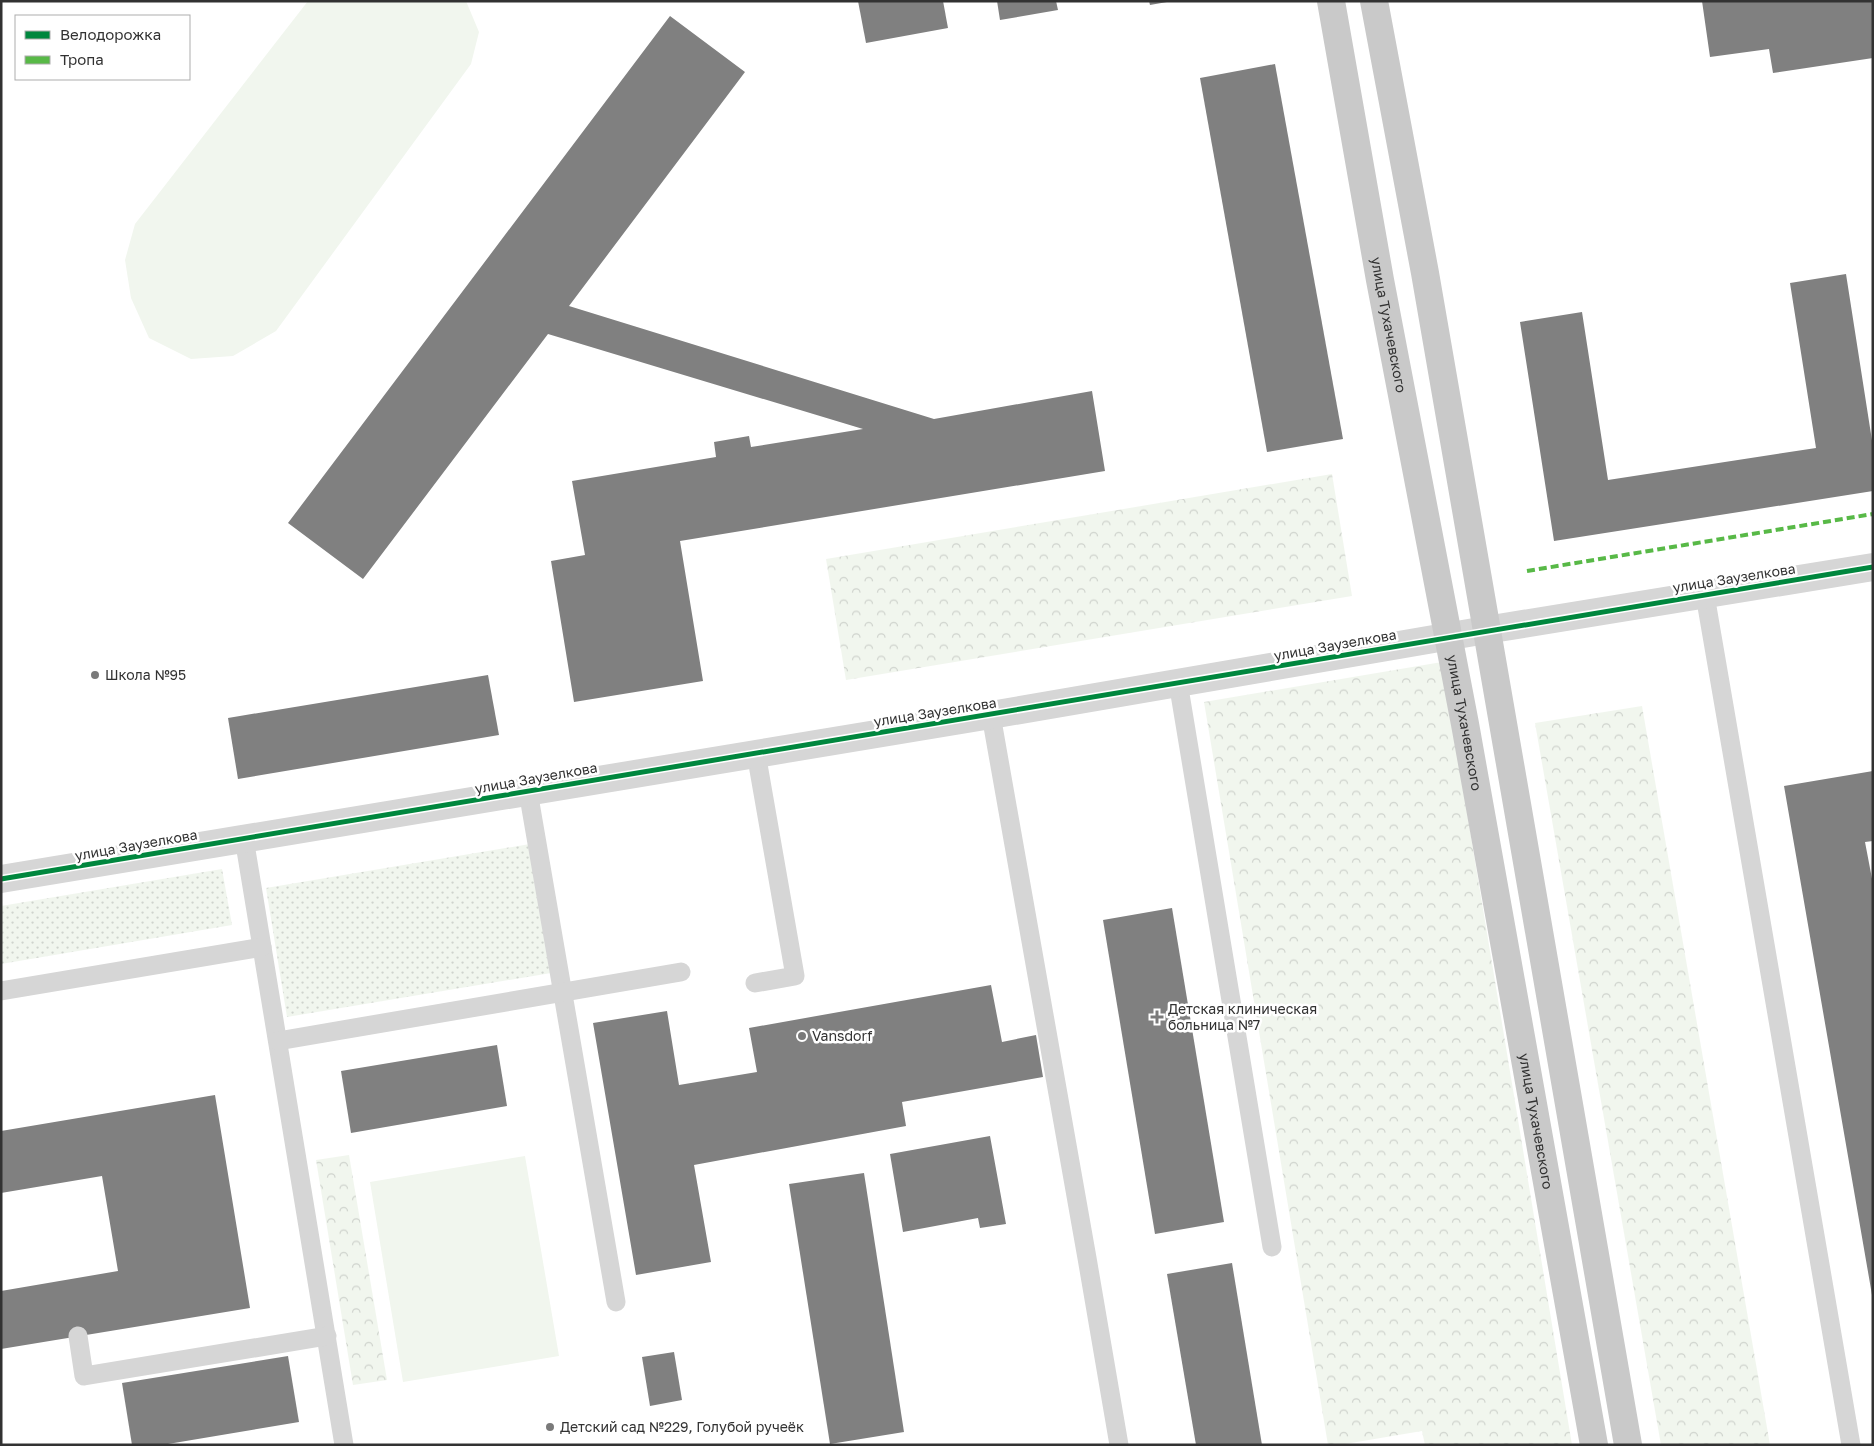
<svg xmlns="http://www.w3.org/2000/svg" width="1874" height="1446" viewBox="0 0 1874 1446" font-family="'Golos Text',sans-serif">
	<defs>
		<pattern id="grass-dots" width="8" height="8" patternUnits="userSpaceOnUse" patternTransform="scale(1.25)"><rect width="8" height="8" fill="#f1f6ee"/><path d="M2 2h.1M6 6h.1" fill="none" stroke="#cfd3cd" stroke-width="1.8" stroke-linecap="round"/></pattern>
		<pattern id="forest-crowns" width="20" height="18" patternUnits="userSpaceOnUse" patternTransform="scale(1.25)"><rect width="20" height="18" fill="#f1f6ee"/><path d="M2 6a3 3 0 1 1 6 0M12 15a3 3 0 1 1 6 0" fill="none" stroke="#cfd3cd"/></pattern>
	</defs>
	<rect width="100%" height="100%" fill="#fff"/>
	<!-- grass -->
	<g fill="url(#grass-dots)">
		<polygon points="530,844 551,973 287,1017 266,888"/>
		<polygon points="222,869 232,925 1,964 1,906"/>
	</g>
	<!-- forest -->
	<g fill="url(#forest-crowns)">
		<polygon points="1332,474 1352,596 846,680 826,559"/>
		<polygon points="1442,662 1572,1445 1425,1445 1422,1431 1339,1445 1328,1445 1204,702"/>
		<polygon points="1642,706 1770,1445 1661,1445 1535,723"/>
		<polygon points="349,1155 387,1380 353,1385 316,1160"/>
	</g>
	<!-- pitch -->
	<g fill="#f1f6ee">
		<polygon points="308,1 466,1 479,32 471,64 276,331 233,356 191,359 149,338 131,298 125,260 135,224"/>
		<polygon points="525,1156 559,1356 403,1382 370,1182"/>
	</g>
	<!-- building -->
	<g fill="#808080">
		<polygon points="858,1 943,1 948,28 866,43"/>
		<polygon points="997,1 1056,1 1058,10 1000,20"/>
		<polygon points="1149,1 1167,1 1167,2 1150,5"/>
		<polygon points="1702,1 1873,1 1873,58 1773,73 1769,49 1710,57"/>
		<polygon points="670,16 745,72 569,306 934,419 1092,391 1105,471 680,541 703,681 574,702 551,561 585,555 572,481 716,457 714,442 749,436 751,447 863,429 548,334 363,579 288,523"/>
		<polygon points="1275,64 1343,439 1267,452 1200,78"/>
		<polygon points="1846,274 1873,447 1873,491 1554,541 1520,322 1582,312 1608,480 1816,448 1790,283"/>
		<polygon points="488,675 499,735 238,779 228,718"/>
		<polygon points="1873,771 1873,841 1865,842 1873,884 1872,1295 1784,786"/>
		<polygon points="1172,908 1224,1222 1155,1234 1103,920"/>
		<polygon points="991,985 1002,1042 1036,1035 1043,1077 902,1102 906,1126 694,1165 711,1262 636,1275 593,1023 667,1011 679,1085 757,1072 749,1028"/>
		<polygon points="497,1045 507,1106 351,1133 341,1071"/>
		<polygon points="215,1095 250,1308 1,1349 1,1291 118,1271 102,1176 1,1193 1,1131"/>
		<polygon points="990,1136 1006,1224 980,1228 978,1218 903,1232 890,1154"/>
		<polygon points="864,1173 904,1432 830,1444 789,1184"/>
		<polygon points="1232,1263 1262,1445 1196,1445 1167,1274"/>
		<polygon points="674,1352 682,1400 650,1406 642,1357"/>
		<polygon points="288,1356 299,1422 162,1445 132,1445 122,1383"/>
	</g>
	<g fill="none" stroke-linecap="round" stroke-linejoin="round">
		<!-- service -->
		<g stroke="#d6d6d6" stroke-width="19">
			<polyline points="1705,595 1851,1445"/>
			<polyline points="1178,682 1272,1247"/>
			<polyline points="991,715 1087,1258 1119,1445"/>
			<polyline points="528,791 616,1302"/>
			<polyline points="244,838 344,1445"/>
			<polyline points="755,983 795,976 756,753"/>
			<polyline points="1,991 262,947"/>
			<polyline points="278,1041 681,972"/>
			<polyline points="78,1336 84,1376 327,1336"/>
		</g>
		<!-- minor -->
		<polyline stroke="#d6d6d6" stroke-width="28" points="1486,630 1873,567"/>
		<!-- tertiary -->
		<polyline stroke="#d6d6d6" stroke-width="28" points="1,879 991,715 1486,630"/>
		<!-- primary -->
		<g stroke="#c9c9c9" stroke-width="28">
			<path id="s1" d="M1331,1L1380,280L1465,724L1594,1445"/>
			<polyline points="1374,1 1425,273 1628,1445"/>
		</g>
		<!-- quiet -->
		<polyline stroke="#58b947" stroke-width="4" stroke-dasharray="8 4" stroke-linecap="butt" points="1527,571 1873,514"/>
		<defs>
			<polyline id="cycleway" points="1,879 1873,567"/>
		</defs>
		<!-- cycleway casing -->
		<use href="#cycleway" stroke="#fff" stroke-width="8"/>
		<!-- cycleway -->
		<use href="#cycleway" stroke="#00873e" stroke-width="5"/>
	</g>
	<!-- markers -->
	<g fill="#7a7a7a" stroke="#fff" stroke-width="2">
		<circle cx="95" cy="675" r="5"/>
		<path d="M1154.5 1009.5h5v5h5v5h-5v5h-5v-5h-5v-5h5z"/>
		<circle cx="802" cy="1036" r="5"/>
		<circle cx="550" cy="1427" r="5"/>
	</g>
	<g text-anchor="middle" stroke-width="5" stroke-linejoin="round" paint-order="stroke">
		<!-- street labels -->
		<g font-size="14" fill="#323232" stroke="#fff">
			<text dy="5" stroke="none"><textPath href="#s1" startOffset="329">улица Тухачевского</textPath></text>
			<text transform="translate(1734 578) rotate(-9)" y="5">улица Заузелкова</text>
			<text transform="translate(1335 645) rotate(-10)" y="5">улица Заузелкова</text>
			<text transform="translate(935 712) rotate(-9)" y="5">улица Заузелкова</text>
			<text dy="5" stroke="none"><textPath href="#s1" startOffset="734">улица Тухачевского</textPath></text>
			<text transform="translate(536 778) rotate(-10)" y="5">улица Заузелкова</text>
			<text transform="translate(136 845) rotate(-10)" y="5">улица Заузелкова</text>
			<text dy="5" stroke="none"><textPath href="#s1" startOffset="1139">улица Тухачевского</textPath></text>
		</g>
		<!-- poi labels -->
		<g font-size="14" fill="#323232" stroke="#fff" text-anchor="start">
			<text x="105" y="680">Школа №95</text>
			<text x="1168" y="1014">Детская клиническая<tspan x="1168" dy="16">больница №7</tspan></text>
			<text x="812" y="1041">Vansdorf</text>
			<text x="560" y="1432">Детский сад №229, Голубой ручеёк</text>
		</g>
	</g>
	<!-- border -->
	<rect width="1874" height="1446" fill="none" stroke="#323232" stroke-width="5"/>
	<!-- legend -->
	<rect x="15" y="15" width="175" height="65" fill="#ffffff" stroke="#adadad"/>
	<rect x="25" y="31" width="25" height="8" fill="#00873e" stroke="#adadad"/>
	<text x="60" y="40" font-size="15" fill="#323232">Велодорожка</text>
	<rect x="25" y="56" width="25" height="8" fill="#58b947" stroke="#adadad"/>
	<text x="60" y="65" font-size="15" fill="#323232">Тропа</text>
</svg>
